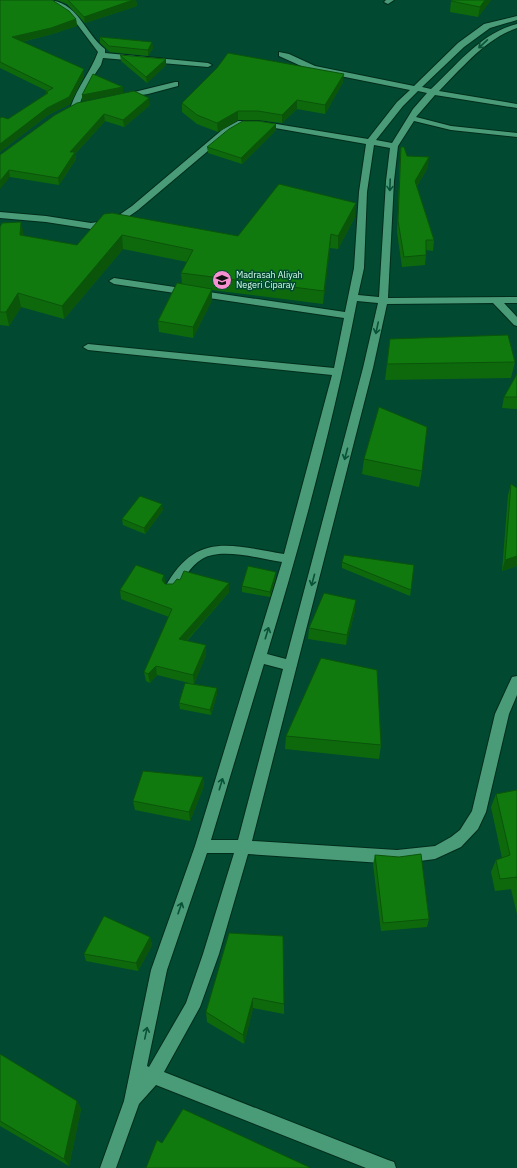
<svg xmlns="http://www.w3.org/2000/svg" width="517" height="1168" viewBox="0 0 517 1168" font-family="'IBM Plex Sans',sans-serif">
	<rect width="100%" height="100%" fill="#014a31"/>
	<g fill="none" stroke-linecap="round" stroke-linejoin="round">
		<defs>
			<g id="street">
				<path d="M46,0C78,0 84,33 105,49V53L208,63L212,65L208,67L103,58L101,65L85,89L79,106L72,108L71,106C78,86 91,71 98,52L71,16Z"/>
				<polygon points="386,0 394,0 388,4 384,2"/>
				<path d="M517,16V20L490,28L464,47L422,87L431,89C457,65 481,33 517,24V28C485,39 462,68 439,91L517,104V108L435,95L416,117L451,126L517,133V137L451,130L414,121L398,146L394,181L388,298L517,297V303H504L517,317V326L514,325L493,303L387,304L373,368L252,841L397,850L435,846L451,837L460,830L472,811L495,714L512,677L517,676V695L509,714L486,812L478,829L461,847L435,859L397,864L248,854L219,954L200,1007L164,1072L388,1160L394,1162L396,1168H366L156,1085L139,1104L116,1168H100L124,1101L151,970L195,846L282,562C261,559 221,547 202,559C190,566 183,581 174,592H166L164,589C195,531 230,545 284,554L332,375L88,350L83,347L88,344L334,368L344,318L114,284L109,281L114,278L345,312L354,268L359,192L366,144L258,125H243L228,134L138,210L118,224L91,229L46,222L0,218V212L46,216L91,223L112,220L132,206L222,130L238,121H258L368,139L397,102L410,90L310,70L279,56V52L289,54L315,66L414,86L458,43L484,24ZM418,91L427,93L413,109L392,143L376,140L403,106ZM374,145L390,148L386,181L379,297L358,295L364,268L367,192ZM357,301L378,303L363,368L286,659L267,654C302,539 334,420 357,301ZM264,664L283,669L238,840H211ZM207,853H234L203,954L186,1003L149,1067L147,1066L167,970Z"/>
				<polygon points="175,82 178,82 178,86 148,94 122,98 118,96"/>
			</g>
		</defs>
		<!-- street casing -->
		<use href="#street" stroke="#002d1c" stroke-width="2"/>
		<!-- street -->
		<use href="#street" fill="#4a9b77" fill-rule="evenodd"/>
	</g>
	<!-- wall -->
	<g fill="#0e690d">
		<polygon points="0,0 76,19 77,26 52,34 22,42 84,69 84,76 70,104 48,115 0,152 0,118 8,119 46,94 46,92 47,91 0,68"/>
		<polygon points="57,0 136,0 137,6 85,23 67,4"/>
		<polygon points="452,0 491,0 478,17 450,12 451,1"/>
		<polygon points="100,37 153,48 148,56 110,52 100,43"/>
		<polygon points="120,55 166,65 147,83 121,61"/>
		<polygon points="343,82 325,114 297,109 282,123 258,120 238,120 218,132 197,124 182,112 182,103"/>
		<polygon points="150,105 124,127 105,121 75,154 76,159 59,185 10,177 0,155 55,115"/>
		<polygon points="276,124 276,130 242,164 208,153 207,147"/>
		<polygon points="401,147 407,156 428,167 417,186 434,240 433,251 426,250 426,255 425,265 402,267 397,232 400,157"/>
		<polygon points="104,214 238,236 355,217 338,249 330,248 323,304 212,290 212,300 193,338 159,332 158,321 182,284 181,273 187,262 123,249 64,319 21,307 9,326 0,325 0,227 24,236 77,245"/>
		<polygon points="390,339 515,362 511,378 385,380"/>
		<polygon points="517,374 517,409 502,408 504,397"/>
		<polygon points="364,459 422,471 419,487 362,474"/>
		<polygon points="511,484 517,488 517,566 502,571 508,495"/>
		<polygon points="163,510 145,534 123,525 122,519"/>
		<polygon points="342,562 411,590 410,596 342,568"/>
		<polygon points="164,575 165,584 229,592 187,641 206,655 194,684 217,688 217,694 211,715 180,709 179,703 189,683 157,675 150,683 146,681 144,672 169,617 121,599 120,590"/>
		<polygon points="276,577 270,597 242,592 242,586"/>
		<polygon points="355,611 346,645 308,639 309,628"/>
		<polygon points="286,736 381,745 379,759 285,749"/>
		<polygon points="203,777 204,786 190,821 135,810 133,801"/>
		<polygon points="517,790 517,914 511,889 495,891 491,872 496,860 502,858 491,807 496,794"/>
		<polygon points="375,855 429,919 427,927 381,931 373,864"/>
		<polygon points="229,933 284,1004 284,1014 253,1008 244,1044 207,1022 206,1012"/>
		<polygon points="150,937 152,945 138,971 86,961 84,954"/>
		<polygon points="0,1054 77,1101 81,1109 69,1166 0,1126"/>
	</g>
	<!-- shaded-wall -->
	<g fill="#0b550a">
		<polygon points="131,0 136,0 137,6 85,23 84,17"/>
		<polygon points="485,0 491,0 478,17 480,7"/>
		<polygon points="76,19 77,26 52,34 13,44 12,37"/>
		<polygon points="152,42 153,48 148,56 148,50"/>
		<polygon points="166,59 166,65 147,83 146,77"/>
		<polygon points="84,69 84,76 70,104 48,115 0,152 0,144"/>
		<polygon points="344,74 343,82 325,114 325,105"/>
		<polygon points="123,87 123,93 82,101 82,95"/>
		<polygon points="149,98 150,105 124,127 123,120"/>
		<polygon points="297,100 297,109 282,123 282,115"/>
		<polygon points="238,111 238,120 218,132 217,123"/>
		<polygon points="104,114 105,121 75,154 76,159 59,185 58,178 70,152"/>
		<polygon points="276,124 276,130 242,164 241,158"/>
		<polygon points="429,157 428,167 414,191 415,181"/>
		<polygon points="9,170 10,177 0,189 0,181"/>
		<polygon points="356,203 355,217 338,249 338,236"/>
		<polygon points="21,222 24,236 20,235"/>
		<polygon points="331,234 330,248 323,304 324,291"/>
		<polygon points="122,235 123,249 64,319 62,306"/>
		<polygon points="212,289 212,300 193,338 193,327"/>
		<polygon points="18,293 21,307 9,326 6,312"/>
		<polygon points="162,504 163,510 145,534 144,528"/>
		<polygon points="517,556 517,566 502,571 505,560"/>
		<polygon points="276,572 276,577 270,597 270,592"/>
		<polygon points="164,575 165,584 162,580"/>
		<polygon points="229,583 229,592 180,648 179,639"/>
		<polygon points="356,600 355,611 346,645 347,635"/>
		<polygon points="206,645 206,655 194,684 193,675"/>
		<polygon points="156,666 157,675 150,683 148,674"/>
		<polygon points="217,688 217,694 211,715 210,710"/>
		<polygon points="203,777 204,786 190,821 189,812"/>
		<polygon points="150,937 152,945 138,971 136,963"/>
		<polygon points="253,998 253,1008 244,1044 243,1035"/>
		<polygon points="77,1101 81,1109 69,1166 64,1159"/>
	</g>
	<!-- building -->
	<g fill="#107a0f" stroke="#0b550a">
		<polygon points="0,0 52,0 69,11 76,19 51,28 12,37 84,69 69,97 47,108 0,144 0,118 2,117 8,119 48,93 46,92 53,88 0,62"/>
		<polygon points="68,0 133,0 84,17"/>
		<polygon points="452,0 485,0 480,7 451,1"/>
		<polygon points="100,37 152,42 148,50 109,46"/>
		<polygon points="228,53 344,74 325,105 297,100 282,115 258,111 238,111 217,123 197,115 182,103 217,68"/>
		<polygon points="120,55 166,59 146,77"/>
		<polygon points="93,74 123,87 82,95"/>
		<polygon points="134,91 149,98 123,120 104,114 70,152 75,152 58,178 9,170 0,181 0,155 55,115 77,103"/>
		<polygon points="243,121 258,121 276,124 241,158 207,147 229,129"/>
		<polygon points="401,147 404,147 407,156 429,157 415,181 434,240 426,240 426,255 404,257 398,221"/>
		<polygon points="279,184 356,203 338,236 331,234 324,291 181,273 193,250 122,235 62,306 18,293 6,312 0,312 0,227 2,223 21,222 20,235 77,245 104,214 112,213 238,236"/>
		<polygon points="177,283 212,289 193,327 158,321"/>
		<polygon points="508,335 515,362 387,364 390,339"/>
		<polygon points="517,374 517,397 504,397"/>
		<polygon points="379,407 427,427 422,471 364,459"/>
		<polygon points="511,484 517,488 517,556 505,560"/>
		<polygon points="140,496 162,504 144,528 122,519"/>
		<polygon points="344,555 414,565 411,590 342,562"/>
		<polygon points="136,565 164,575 162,580 165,584 173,584 177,579 180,580 184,571 229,583 179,639 206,645 193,675 156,666 148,674 144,672 172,609 120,590"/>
		<polygon points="248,566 276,572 270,592 242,586"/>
		<polygon points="324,593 356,600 347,635 309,628"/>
		<polygon points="321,658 377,670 381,745 286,736"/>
		<polygon points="185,683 217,688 210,710 179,703"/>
		<polygon points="143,771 203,777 189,812 133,801"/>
		<polygon points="517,790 517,879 517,877 500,879 496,860 510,855 496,794"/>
		<polygon points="421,854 429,919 383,923 375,855 399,857"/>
		<polygon points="104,916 150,937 136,963 84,954"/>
		<polygon points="229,933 283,936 284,1004 253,998 243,1035 206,1012"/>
		<polygon points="0,1054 77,1101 64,1159 0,1121"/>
		<polygon points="183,1109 309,1167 309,1168 146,1168 157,1140 162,1143"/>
	</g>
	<!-- one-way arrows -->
	<defs><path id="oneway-shaft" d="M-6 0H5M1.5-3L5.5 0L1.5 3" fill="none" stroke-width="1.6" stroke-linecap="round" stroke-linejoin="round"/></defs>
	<g stroke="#085238">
		<use href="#oneway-shaft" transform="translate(483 44) rotate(137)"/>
		<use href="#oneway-shaft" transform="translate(390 185) rotate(92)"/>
		<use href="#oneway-shaft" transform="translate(377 328) rotate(102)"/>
		<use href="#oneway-shaft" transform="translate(346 454) rotate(105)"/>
		<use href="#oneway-shaft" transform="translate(313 580) rotate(105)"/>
		<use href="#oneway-shaft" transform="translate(267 633) rotate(-73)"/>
		<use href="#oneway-shaft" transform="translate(221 784) rotate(-73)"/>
		<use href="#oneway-shaft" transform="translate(180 908) rotate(-71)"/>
		<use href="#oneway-shaft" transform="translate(146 1033) rotate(-78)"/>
	</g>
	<!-- icons -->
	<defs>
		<symbol id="school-disc" viewBox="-11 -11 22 22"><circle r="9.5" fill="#f690d0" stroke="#014a31"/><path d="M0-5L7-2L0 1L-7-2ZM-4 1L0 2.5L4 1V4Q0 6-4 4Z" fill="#111"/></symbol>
	</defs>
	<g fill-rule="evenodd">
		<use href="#school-disc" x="211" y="269" width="22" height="22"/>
	</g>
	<g text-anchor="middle" stroke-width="3" stroke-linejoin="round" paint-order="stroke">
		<!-- far-poi labels -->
		<g font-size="9" fill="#d7fee9" stroke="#014a31" text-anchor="start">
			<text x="236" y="278">Madrasah Aliyah<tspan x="236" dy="10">Negeri Ciparay</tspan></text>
		</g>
	</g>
</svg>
